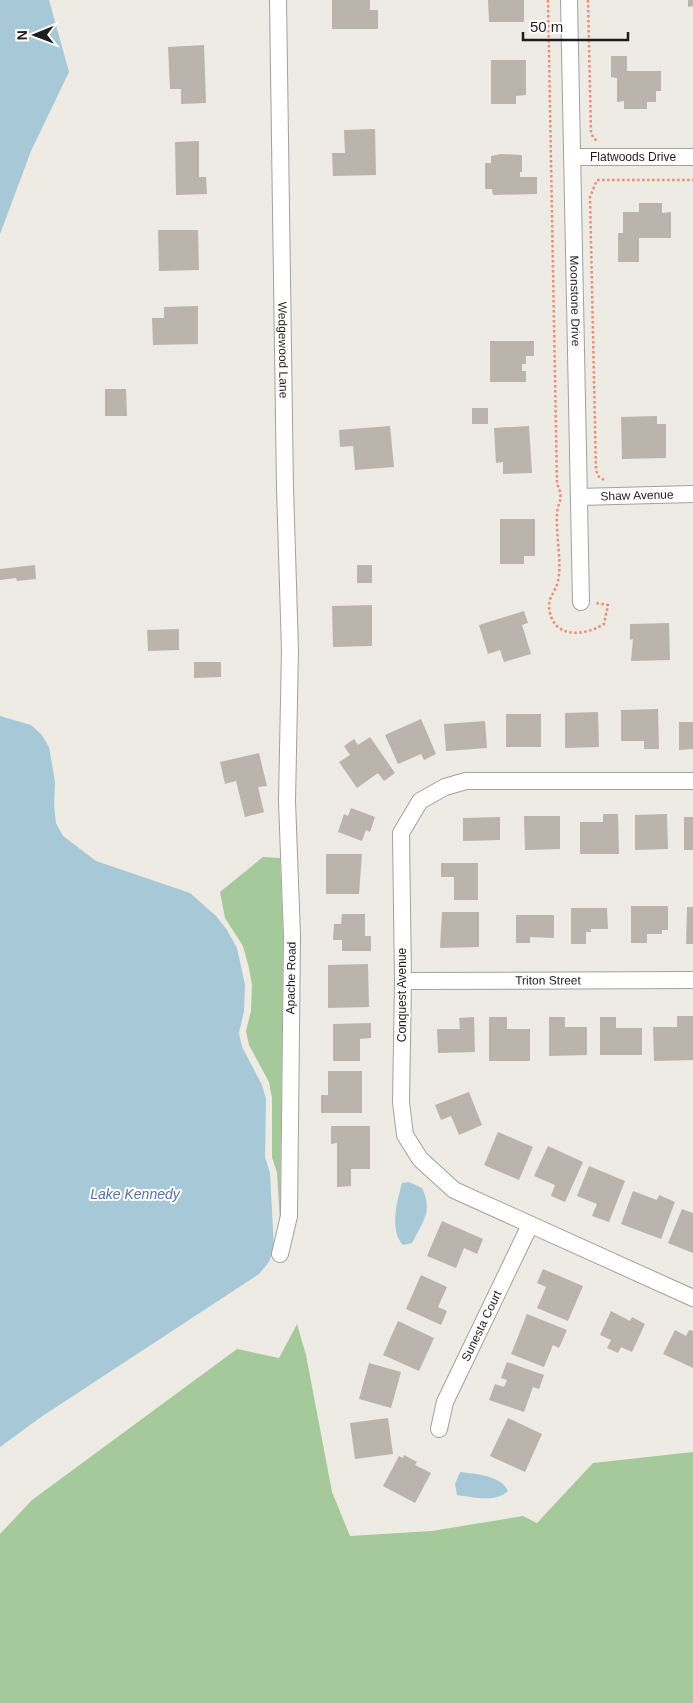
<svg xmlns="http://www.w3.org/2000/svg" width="693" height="1703" viewBox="0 0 693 1703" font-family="Arial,sans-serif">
	<rect width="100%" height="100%" fill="#edebe3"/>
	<!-- forest -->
	<g fill="#a5c99b">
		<polygon points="263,857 280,858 283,935 280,1222 277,1173 272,1157 272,1098 269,1082 249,1045 246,1031 251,1011 252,985 249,968 243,946 225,918 220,892"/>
		<polygon points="297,1324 306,1355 332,1492 350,1536 432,1531 523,1516 537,1523 593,1463 693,1452 693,1703 0,1703 0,1534 32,1500 237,1349 279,1358"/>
	</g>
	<!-- water -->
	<g fill="#a7c8d7">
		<polygon points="0,0 49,0 69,72 31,151 0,234"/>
		<polygon points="0,716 31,725 41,734 49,747 55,782 54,806 56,823 63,836 96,861 190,893 216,916 227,930 237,948 245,985 244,1011 239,1033 242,1047 262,1085 266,1099 265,1157 270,1173 274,1249 269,1262 259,1274 41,1417 0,1447"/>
		<path d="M409,1182L422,1188C433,1211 423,1222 412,1243L403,1245C389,1229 397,1202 402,1183Z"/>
		<path d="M460,1472C475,1474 501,1475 508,1491C495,1503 473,1497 457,1495L455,1484Z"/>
	</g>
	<!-- building -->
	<g fill="#bab4ad">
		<polygon points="332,0 370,0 370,10 378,10 378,29 332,29"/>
		<polygon points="488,0 524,0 524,22 489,22"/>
		<polygon points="688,0 693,0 693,6 688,7"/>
		<polygon points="204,45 206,103 181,104 181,89 170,89 168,47"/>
		<polygon points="611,56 627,56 627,71 661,71 661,91 656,91 656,102 647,102 647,109 624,109 624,101 617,102 617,78 611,77"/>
		<polygon points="491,60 526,60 526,95 516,96 516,104 491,104"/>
		<polygon points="375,129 376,175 333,176 332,153 345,153 344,130"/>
		<polygon points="199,141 199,177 206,177 207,194 176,195 175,142"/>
		<polygon points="501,154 522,155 522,172 520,172 520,177 537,177 537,194 493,195 492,189 485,189 485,163 491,163 491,156"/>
		<polygon points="639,203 662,203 662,213 671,212 671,238 639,238 639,262 618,262 618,233 623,233 623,212 639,212"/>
		<polygon points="158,230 198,230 199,270 159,271"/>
		<polygon points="198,306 198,344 153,345 152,318 164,318 164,307"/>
		<polygon points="490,341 534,341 534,356 526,356 526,364 522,364 522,371 526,371 526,382 490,382"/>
		<polygon points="105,389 126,389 127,416 105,416"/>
		<rect x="472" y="408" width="16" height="16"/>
		<polygon points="657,416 657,424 666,424 666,458 622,459 621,417"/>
		<polygon points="390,426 394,467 355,470 353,446 340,447 339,430"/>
		<polygon points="529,426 532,473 503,474 503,462 496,463 494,428"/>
		<polygon points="500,519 535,519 535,556 524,556 524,564 500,564"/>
		<polygon points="35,565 36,579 17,581 16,578 0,580 0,569"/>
		<rect x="357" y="565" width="15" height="18"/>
		<polygon points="372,605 372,646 333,647 332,606"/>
		<polygon points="524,611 528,623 522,625 531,654 504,662 500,650 488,654 479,625"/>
		<polygon points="669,623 670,660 631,661 633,639 630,640 630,624"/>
		<polygon points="179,629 179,650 148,651 147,630"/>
		<polygon points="194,662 221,662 221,677 194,678"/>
		<polygon points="658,709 659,749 644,749 644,741 621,741 621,710"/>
		<polygon points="598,712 599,747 565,748 565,713"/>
		<rect x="506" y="714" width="35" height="33"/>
		<polygon points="421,719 436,754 424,760 421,754 398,764 385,735"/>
		<polygon points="485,721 487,748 446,751 444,724"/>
		<polygon points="679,722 693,722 693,749 679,750"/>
		<polygon points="370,737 395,773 384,781 378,773 357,788 339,762 350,755 344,746 354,739 358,745"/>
		<polygon points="259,753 267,786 258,787 264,812 245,817 236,781 225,784 220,762"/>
		<polygon points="351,808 375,817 370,832 366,830 362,841 338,832 344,814 348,816"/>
		<polygon points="603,814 618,814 619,854 580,854 580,822 603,822"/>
		<polygon points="667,814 668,849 635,850 635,815"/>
		<polygon points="524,816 560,816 560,849 525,850"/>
		<polygon points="500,817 500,840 463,841 463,818"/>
		<rect x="684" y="817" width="9" height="33"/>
		<polygon points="326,854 362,854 359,894 326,894"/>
		<polygon points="441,863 478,863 478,900 454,900 454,877 441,877"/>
		<polygon points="631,906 668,906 668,930 662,930 662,934 647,934 647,943 631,943"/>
		<polygon points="687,907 693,907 693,944 686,944"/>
		<polygon points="571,908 607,908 608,929 591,929 591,932 586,932 586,944 571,944"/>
		<polygon points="442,912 479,912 479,947 440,948"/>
		<polygon points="342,914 365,914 365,936 371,936 371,951 342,951 342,940 333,940 334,924 341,924"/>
		<polygon points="516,915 554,915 554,938 530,937 530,943 516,943"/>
		<polygon points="368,964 369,1007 328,1008 328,965"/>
		<polygon points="677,1016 693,1016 693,1060 654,1061 653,1027 677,1027"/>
		<polygon points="474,1017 475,1052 438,1053 437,1029 460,1029 459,1018"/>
		<polygon points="489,1017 507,1017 507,1029 530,1029 530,1061 489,1061"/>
		<polygon points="549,1017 565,1017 565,1027 587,1027 587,1055 549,1056"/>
		<polygon points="600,1017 616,1017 616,1028 642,1028 642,1055 600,1055"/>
		<polygon points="371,1023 371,1038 360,1039 360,1061 333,1061 333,1024"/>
		<polygon points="328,1071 362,1071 362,1113 321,1113 321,1095 328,1095"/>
		<polygon points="469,1092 482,1125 459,1135 451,1116 441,1120 435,1105"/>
		<polygon points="331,1126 370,1126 370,1169 351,1169 351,1186 337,1187 337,1143 331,1144"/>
		<polygon points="498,1132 533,1147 519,1180 484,1165"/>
		<polygon points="548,1146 583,1162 565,1202 551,1196 555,1185 534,1176"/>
		<polygon points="589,1166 625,1181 609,1222 592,1216 597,1204 577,1196"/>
		<polygon points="633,1191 657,1200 659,1195 675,1202 661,1239 621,1224"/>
		<polygon points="682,1209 693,1213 693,1253 668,1243"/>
		<polygon points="442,1221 483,1239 477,1254 464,1248 456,1268 427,1256"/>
		<polygon points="543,1269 583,1286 568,1321 537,1308 546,1287 537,1283"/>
		<polygon points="421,1275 447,1287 438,1307 447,1311 441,1325 406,1309"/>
		<polygon points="611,1311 630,1321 632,1317 645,1324 632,1352 621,1347 618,1353 607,1348 611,1340 600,1335"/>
		<polygon points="527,1314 567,1330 559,1348 553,1345 544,1367 511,1354"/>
		<polygon points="398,1321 434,1338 419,1371 383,1355"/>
		<polygon points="675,1330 686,1336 689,1330 693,1331 693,1368 663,1354"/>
		<polygon points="507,1362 544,1375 539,1389 533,1387 524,1412 489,1400 495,1384 504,1387 507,1380 501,1378"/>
		<polygon points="369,1363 401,1372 391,1408 359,1399"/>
		<polygon points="388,1418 393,1454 355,1459 350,1423"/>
		<polygon points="508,1418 542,1434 525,1472 490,1456"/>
		<polygon points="404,1455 417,1462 415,1465 431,1473 415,1503 383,1486 399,1456 403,1458"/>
	</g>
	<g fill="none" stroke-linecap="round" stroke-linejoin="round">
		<defs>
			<g id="minor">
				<path id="s1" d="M278,0L285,488L290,650L287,801L292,936L289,1216L280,1254"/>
				<path id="s2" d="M569,0L581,602"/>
				<path id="s3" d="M572,157H693"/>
				<path id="s4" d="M579,497L693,494"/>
				<polyline points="693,781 466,781 445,787 420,801 401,833 403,981 401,1102 405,1135 420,1159 454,1190 693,1298"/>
				<path id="s5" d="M403,981L693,980"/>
				<path id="s6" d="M439,1429L445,1402L530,1225"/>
			</g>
		</defs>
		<!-- minor casing -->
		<use href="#minor" stroke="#a1a1a1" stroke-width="18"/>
		<!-- path -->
		<g stroke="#ed8c74" stroke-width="2.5" stroke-dasharray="2.5 2.5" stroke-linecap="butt">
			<path d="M548,0L557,484C565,500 557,501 557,516C556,535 562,565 558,581C556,591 549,596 549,606C551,639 583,637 604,624L608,605L595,603"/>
			<polyline points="588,0 591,133 594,139 599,141"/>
			<polyline points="604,480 599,477 596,470 590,197 597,180 693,180"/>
		</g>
		<!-- minor -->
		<use href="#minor" stroke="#fff" stroke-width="16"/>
	</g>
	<g text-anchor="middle" stroke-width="4" stroke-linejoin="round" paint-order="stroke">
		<!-- street labels -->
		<g font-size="12" fill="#1d1d1d" stroke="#fff">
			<text dy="4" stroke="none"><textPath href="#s3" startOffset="61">Flatwoods Drive</textPath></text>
			<text dy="4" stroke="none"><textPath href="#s2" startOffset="301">Moonstone Drive</textPath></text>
			<text dy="4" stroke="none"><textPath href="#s1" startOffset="350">Wedgewood Lane</textPath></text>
			<text dy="4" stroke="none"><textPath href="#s4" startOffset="58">Shaw Avenue</textPath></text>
			<text transform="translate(291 978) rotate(-89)" y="4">Apache Road</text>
			<text dy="4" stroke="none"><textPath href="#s5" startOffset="145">Triton Street</textPath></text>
			<text transform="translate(402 995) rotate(-90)" y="4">Conquest Avenue</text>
			<text dy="4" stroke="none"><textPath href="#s6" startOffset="112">Sunesta Court</textPath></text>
		</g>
		<!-- water labels -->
		<g font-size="14" font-style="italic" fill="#5273a4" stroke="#fff">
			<text x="135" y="1199">Lake Kennedy</text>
		</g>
	</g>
	<!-- north arrow -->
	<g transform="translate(35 35) rotate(269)" stroke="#ffffff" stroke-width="4" paint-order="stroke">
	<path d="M0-4L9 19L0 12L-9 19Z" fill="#1d1d1d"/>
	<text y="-8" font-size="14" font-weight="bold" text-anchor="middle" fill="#1d1d1d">N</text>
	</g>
	<!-- scale -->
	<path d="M523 32v8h105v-8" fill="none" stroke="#1d1d1d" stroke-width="2.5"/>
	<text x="530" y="32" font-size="15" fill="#1d1d1d" stroke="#ffffff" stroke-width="4" paint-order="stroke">50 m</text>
</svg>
